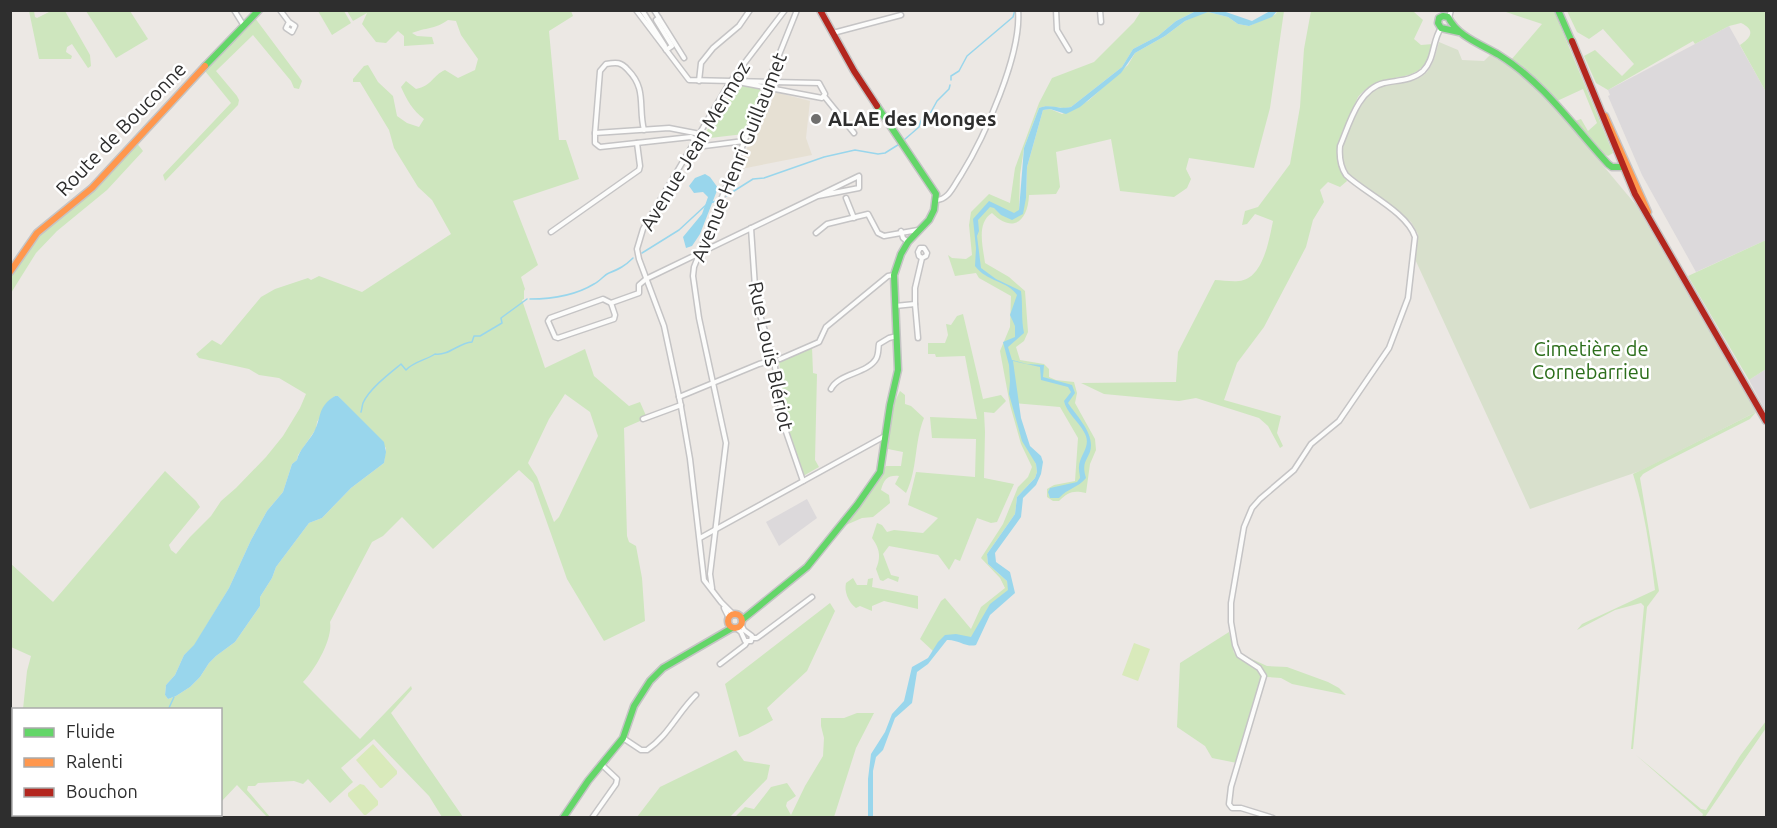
<svg xmlns="http://www.w3.org/2000/svg" width="1777" height="828" viewBox="0 0 1777 828" font-family="Ubuntu,sans-serif">
	<rect width="100%" height="100%" fill="#ece8e4"/>
	<!-- industrial -->
	<g fill="#dcd9db">
		<polygon points="1729,26 1766,92 1766,240 1696,272 1642,175 1608,96 1610,95 1608,90"/>
		<polygon points="1766,369 1766,412 1749,380"/>
		<polygon points="807,499 817,518 779,546 766,522"/>
	</g>
	<!-- education -->
	<polygon fill="#e6e0d3" points="775,92 810,101 806,138 812,155 741,169 746,150 749,144 753,144 756,132 758,132 762,119 763,119 762,111 768,112"/>
	<!-- green -->
	<g fill="#cee6be" fill-rule="evenodd">
		<polygon points="29,11 34,11 35,17 37,18 51,11 65,11 90,55 91,66 88,68 72,44 67,47 66,52 72,56 71,59 39,59"/>
		<polygon points="86,11 130,11 148,39 116,58"/>
		<polygon points="318,11 344,11 351,23 332,35"/>
		<path d="M347,11H571L573,16L549,31L559,140H566L579,179L513,201L538,265L521,277L525,289L524,291V299L522,300L545,368L585,349L594,376L629,406L640,402L647,418L624,428L627,536L629,542L636,546L642,578L645,621L604,641L567,579L533,483L519,470L433,549L402,517L383,536L372,542L330,622C333,639 315,670 303,682L360,739L411,686L412,689L391,713L463,817H442L429,796L374,739L341,768L353,782L330,803L308,779L303,784L294,781L258,783L255,786H248L247,790L270,817H267L237,785L221,802L220,710L23,709L27,671L31,656L11,647L10,563L53,602L165,471L196,501L200,507L169,545L171,550L176,554L190,537L211,516L221,501L236,488L266,457L283,436L300,408L306,394L279,378L259,375L249,369L199,358L196,354L212,340L221,345L261,297L275,289L308,278L311,280L319,276L362,292L451,234L432,200L418,187L394,148L389,130L360,82H353V79L364,66L368,65L378,82L393,96L397,116L407,123L419,127L424,119C412,110 407,100 401,87L406,81L416,89C432,86 433,75 445,70L458,78L475,70L478,59L461,35L456,21L448,20C433,30 427,27 412,33L417,36L432,37L434,44L404,46V36L398,31L386,43L376,42L362,24L367,13L353,21ZM565,394L590,412L598,436L559,517L554,522L537,477L528,463L549,419ZM335,396H338L386,448L384,463L351,488L322,518L309,523L276,567L272,578L260,597V606L235,642L216,656L209,663L200,677L190,687L176,696L168,699L165,695L166,685L175,675L184,655L194,646L229,588L251,540L267,511L283,492L292,464L297,460L298,455L316,429L317,422L331,399Z"/>
		<path d="M1141,11H1196L1176,21L1158,36L1133,49L1122,67L1071,107C1059,110 1050,104 1039,108L1024,148L1020,175L1019,210L1026,198L1027,167L1043,110L1050,109L1062,114L1088,101L1128,65L1135,53L1165,36L1185,21L1203,13L1208,12L1228,17L1238,24L1249,26L1276,14L1277,11H1284L1270,108L1254,168L1189,158L1186,169L1191,179L1187,188L1174,197L1120,191L1111,139L1056,152L1060,187L1056,194L1029,195C1028,221 1013,234 992,213C976,223 983,247 985,263L1009,277L1025,291L1028,332L1024,341L1016,347L1020,360L1044,364L1049,369V377L1056,380L1074,382L1077,393L1075,403L1095,439L1096,450L1090,464L1086,493C1073,490 1068,492 1059,501H1053L1047,497V489L1054,485L1075,481L1078,438L1060,407L1012,403L1018,424L1036,464L1037,472L1035,478L1017,497L1015,514L987,554L988,564L1007,581L1009,592L990,608L973,637L968,640L950,637L933,651L920,639L941,601L945,598L971,629L981,607L1005,588L1000,578L981,558L1003,524L1018,487L1028,477L1032,467L1021,444L1010,405L1000,351L1010,327L1011,296L979,278L976,273L955,276L948,255L952,258L966,259L972,255L969,225L971,212L989,194L1010,203L1015,168L1039,103L1052,78L1094,62L1134,22Z"/>
		<path d="M1311,11H1407L1414,12L1423,20L1414,39L1421,45L1433,44C1423,85 1401,71 1372,85C1368,87 1361,93 1358,97C1353,107 1337,150 1338,159C1339,167 1344,174 1347,181L1340,187L1328,182L1320,190L1324,202L1313,220L1306,247L1264,327L1237,363L1224,400L1281,416L1277,433L1283,446L1280,448L1268,426L1259,418L1196,398L1179,401L1104,394L1081,383L1176,382L1178,352L1215,280C1222,280 1231,282 1239,281C1263,279 1269,240 1273,221L1255,214L1247,224L1242,225L1245,211L1258,207L1290,164L1300,107L1304,49Z"/>
		<polygon points="1503,11 1554,11 1613,153 1608,156 1602,153 1572,122 1581,119 1588,131 1597,123 1583,89 1557,101 1547,89 1511,60 1542,24"/>
		<path d="M1567,11H1766V92L1740,45C1751,38 1756,30 1741,23L1729,26L1695,44L1693,41L1608,90L1596,83L1584,56L1595,50L1622,76L1634,64L1603,29L1589,39L1577,32Z"/>
		<polygon points="255,18 302,81 299,89 294,88 291,81 253,35 216,71 237,96 239,100 238,105 165,181 163,175 231,103 205,71"/>
		<polygon points="738,85 761,89 744,134 701,139"/>
		<polygon points="136,142 143,151 107,190 57,231 36,253 11,293 11,277 34,241 45,228 97,186"/>
		<polygon points="1766,240 1766,369 1749,380 1688,276"/>
		<path d="M963,314L983,399L1001,395L1006,401L994,413L984,412L985,432L984,478L1014,484L997,522L991,523L977,518L960,561L955,559L949,570L938,555L889,546L883,554L891,575L899,577L898,582L888,578L883,581L880,580L876,569C881,557 880,549 872,538L877,523L882,525L887,532L894,530L923,533L938,518L908,505L916,472L975,477L976,439L932,438L930,417L977,419L965,356L936,357L935,354H928V343H945L948,335L946,324L951,325L957,316Z"/>
		<polygon points="812,347 813,373 817,374 815,460 819,467 805,475 802,475 786,423 779,361"/>
		<path d="M900,391L905,395V404L911,406L924,418C914,442 918,469 906,493L895,484L899,476C888,475 884,479 881,490L889,495L890,503L873,517L862,518L846,525L886,466H901L903,452L888,449L892,407Z"/>
		<path d="M1756,412L1750,419L1657,466L1643,474L1640,478L1659,591L1647,607L1633,749H1631L1644,606L1641,603L1615,610L1577,630L1582,624L1655,590C1650,550 1645,512 1633,474Z"/>
		<path d="M853,578L857,585H867L868,579L873,578L872,587L918,596V609L884,601L872,606V611L860,606L856,608C848,602 844,591 846,583Z"/>
		<polygon points="830,603 835,611 807,671 767,708 773,720 748,734 739,737 725,684"/>
		<polygon points="1229,632 1234,653 1256,667 1262,677 1240,748 1237,763 1212,758 1205,746 1177,727 1180,663"/>
		<path d="M1243,655L1267,666L1287,667L1328,682L1339,688L1346,695L1292,684L1281,678L1267,677C1264,666 1252,662 1243,657Z"/>
		<polygon points="857,713 874,713 856,748 834,817 735,817 745,807 754,809 771,787 787,783 796,796 787,802 786,806 791,815 805,786 823,756 824,738 821,726 821,718 844,718"/>
		<polygon points="1766,721 1766,728 1705,817 1702,817 1703,814 1636,755 1701,809 1706,810 1740,756"/>
		<polygon points="736,750 744,761 770,765 767,779 730,817 637,817 660,787"/>
		<polygon points="13,792 14,814 120,815 117,818 11,817 11,797"/>
	</g>
	<!-- cemetery -->
	<path fill="#d8e0cc" d="M1439,42L1458,50L1462,60L1484,61L1490,55C1512,67 1532,82 1549,101L1636,205L1756,412L1640,471L1530,509L1414,257L1418,234L1411,222L1348,173C1344,165 1342,159 1343,150C1344,137 1363,96 1375,90C1391,80 1412,87 1427,72C1434,64 1436,52 1439,42Z"/>
	<!-- pitch -->
	<g fill="#d9eabb">
		<polygon points="1134,643 1150,649 1138,681 1122,675"/>
		<polygon points="373,744 397,771 397,774 382,788 380,788 356,760"/>
		<polygon points="360,784 364,785 378,801 378,805 366,815 364,815 348,796 348,793"/>
	</g>
	<!-- water -->
	<g fill="#99d6ec">
		<path d="M1196,11H1223L1252,21L1270,11H1277L1272,17L1249,26L1238,24L1228,17L1208,12L1185,21L1165,36L1135,53L1121,73L1080,107L1066,114L1050,109L1043,110L1027,167L1026,198L1023,214L1012,220L1001,215L994,208L990,207L978,220L979,231L977,236L981,268L996,279L1021,291C1023,306 1021,318 1024,333L1008,347L1012,360L1027,364L1044,365L1043,377L1072,385L1075,393L1068,403C1076,415 1091,430 1091,445C1091,459 1080,459 1086,478C1078,488 1068,488 1059,498H1050L1048,492L1050,488L1077,482L1080,478C1080,475 1079,472 1079,469C1078,455 1093,447 1084,432C1079,422 1066,412 1064,401L1071,392L1068,387L1041,380L1040,367L1013,361L1021,418L1030,446L1041,456L1043,462L1041,474L1036,485L1023,498L1021,517L995,553L996,562L1010,572L1015,593L990,615L976,645C967,648 957,639 947,640L928,664L917,672L912,703L895,718L883,750L876,757L873,771V817H868V779L871,754L885,732L892,714L904,701L912,667L928,658L938,642L945,635L956,634L971,637L990,604L1008,590L1007,581L988,564L987,554L1015,514L1017,497L1035,478L1037,472L1036,464L1022,441L1009,394L1010,381L1009,365L1003,342L1015,337V326L1010,315L1017,295C1008,281 987,282 975,266L976,248L973,219L989,201L1014,213L1019,210L1024,148L1039,108C1049,103 1060,110 1071,107L1122,67L1133,49L1158,36L1176,21Z"/>
		<polygon points="705,174 710,177 718,188 700,234 692,246 686,248 683,237 702,214 708,197 703,192 694,193 689,186 695,178"/>
		<path d="M335,396H338L384,442L386,452L384,463L351,488L322,518L309,523L276,567L272,578L260,597V606L235,642L216,656L209,663L200,677L190,687L176,696L168,699L165,695L166,685L175,675L184,655L194,645L229,588L251,540L267,511L283,492L292,464L297,460C299,450 309,441 314,432C322,417 317,407 335,396Z"/>
	</g>
	<g fill="none" stroke-linecap="round" stroke-linejoin="round">
		<!-- stream -->
		<g stroke="#99d6ec" stroke-width="1.5">
			<polyline points="951,80 951,76 959,71 967,56 1013,17 1015,10"/>
			<polyline points="904,140 919,127 922,118 931,112 937,101 949,89 950,85"/>
			<polyline points="726,196 753,179 764,178 824,157 855,150 878,154 885,153 901,143"/>
			<polyline points="710,203 716,201"/>
			<polyline points="642,253 679,230 706,205"/>
			<path d="M530,299C551,299 576,295 594,284C600,281 604,275 609,273C619,269 625,266 633,258"/>
			<path d="M361,412C362,409 362,406 363,403C369,389 390,373 401,364L406,370C413,362 426,360 435,354C449,356 458,343 472,342L474,336H480L502,323L501,318L527,299"/>
			<polyline points="168,710 174,697"/>
			<polyline points="46,818 48,814"/>
		</g>
		<defs>
			<g id="street">
				<polyline points="234,10 244,26"/>
				<polyline points="280,10 289,22 295,26 292,32 286,28 289,22"/>
				<polyline points="636,10 689,80 819,83 825,94 822,98 738,82"/>
				<polyline points="642,10 665,46"/>
				<polyline points="654,10 684,58"/>
				<polyline points="1056,10 1057,30 1069,50"/>
				<polyline points="1100,10 1101,22"/>
				<polyline points="659,18 656,20 672,46 666,50"/>
				<polyline points="1449,18 1451,10"/>
				<polyline points="833,33 901,15"/>
				<polyline points="699,81 701,63 713,48 739,26 750,10"/>
				<polyline points="824,96 854,133"/>
				<path d="M595,133L600,71L606,64C617,62 621,62 628,70C647,89 638,107 644,130"/>
				<polyline points="700,134 669,128 595,133 595,143 600,147 691,137 704,146 744,141"/>
				<polyline points="846,198 854,218"/>
				<path d="M936,200C949,200 954,185 961,175C984,138 1022,54 1018,10"/>
				<polyline points="751,228 756,302 774,360 783,423 803,481"/>
				<polyline points="901,231 903,238 908,242"/>
				<polyline points="551,232 639,170 640,166 637,143"/>
				<polyline points="816,233 827,224 868,214 878,233 884,236 918,230"/>
				<polygon points="603,299 611,303 615,315 614,319 558,338 555,337 548,321 550,318"/>
				<polyline points="611,303 639,293 639,285 646,279 859,176 859,188 818,196"/>
				<polyline points="915,304 915,288 922,258 926,256 927,253 924,248 920,248 918,252 919,256 922,258"/>
				<polyline points="895,306 915,304 918,338"/>
				<polyline points="780,359 819,342 826,327 888,276 894,275"/>
				<path d="M831,389C839,373 867,374 876,359C879,354 878,348 879,344L889,338L897,336"/>
				<polyline points="679,397 759,364 774,360"/>
				<polyline points="643,419 681,405"/>
				<polyline points="700,538 885,436"/>
				<polyline points="712,588 710,574 726,443 699,318 693,276 694,267 797,10"/>
				<polyline points="724,608 729,618"/>
				<polyline points="734,615 721,602 704,580 690,459 680,401 664,326 639,259 637,249 643,229 730,82 785,10"/>
				<polyline points="736,628 741,632 745,641 751,641 752,636 744,630 741,624"/>
				<polyline points="753,638 757,638 812,597"/>
				<polyline points="720,664 745,645 747,642"/>
				<path d="M623,738L641,750H647C668,736 678,712 696,695"/>
				<polyline points="592,818 616,784 617,779 601,764"/>
				<path d="M1273,818L1241,808H1232L1229,804L1231,787L1264,676L1259,668L1239,655L1235,645L1231,622V603L1244,527L1252,508L1260,499L1294,470L1311,444L1339,421L1389,348L1408,298L1415,237C1407,212 1365,193 1346,175C1340,166 1339,157 1340,146C1349,125 1358,89 1384,83C1397,80 1412,81 1423,71C1435,59 1432,41 1441,28"/>
			</g>
			<g id="fast">
				<polyline points="1558,10 1572,42"/>
				<path d="M1459,32L1441,28L1438,23L1439,18L1443,16L1448,17C1458,37 1481,44 1499,55C1543,82 1574,127 1608,164L1612,167H1623"/>
				<polyline points="205,66 259,10"/>
				<polyline points="742,620 807,567 857,505 880,472 890,405 898,370 894,275 901,254 908,242 929,220 934,210 936,194 877,106"/>
				<polyline points="563,818 588,781 623,738 634,706 650,681 663,668 732,628"/>
			</g>
			<g id="slow">
				<polyline points="1605,116 1648,212"/>
				<polyline points="10,272 37,233 92,188 205,66"/>
				<circle cx="735" cy="621" r="7"/>
			</g>
			<g id="jam">
				<polyline points="820,10 854,71 877,106"/>
				<polyline points="1572,41 1635,194 1766,421"/>
			</g>
		</defs>
		<!-- street casing -->
		<use href="#street" stroke="#c5c4c5" stroke-width="7"/>
		<!-- fast casing -->
		<use href="#fast" stroke="#c5c4c5" stroke-width="9"/>
		<!-- slow casing -->
		<use href="#slow" stroke="#c5c4c5" stroke-width="9"/>
		<!-- jam casing -->
		<use href="#jam" stroke="#c5c4c5" stroke-width="9"/>
		<!-- street -->
		<use href="#street" stroke="#fcfcfb" stroke-width="4"/>
		<!-- fast -->
		<use href="#fast" stroke="#63d668" stroke-width="6"/>
		<!-- slow -->
		<use href="#slow" stroke="#ff974d" stroke-width="6"/>
		<!-- jam -->
		<use href="#jam" stroke="#b3261e" stroke-width="6"/>
	</g>
	<!-- markers -->
	<circle fill="#706f6e" stroke="#fff" stroke-width="2" cx="816" cy="119" r="6"/>
	<g text-anchor="middle" stroke-width="5" stroke-linejoin="round" paint-order="stroke">
		<!-- poi labels -->
		<g font-size="20" font-weight="bold" fill="#2e2e2e" stroke="#fff" text-anchor="start">
			<text x="828" y="126">ALAE des Monges</text>
		</g>
		<!-- street labels -->
		<g font-size="20" fill="#2e2e2e" stroke="#fff">
			<text transform="translate(121 129) rotate(-46)" y="7">Route de Bouconne</text>
			<text transform="translate(695 146) rotate(-59)" y="7">Avenue Jean Mermoz</text>
			<text transform="translate(739 157) rotate(-68)" y="7">Avenue Henri Guillaumet</text>
			<text transform="translate(771 356) rotate(78)" y="7">Rue Louis Blériot</text>
		</g>
		<!-- park labels -->
		<g font-size="20" fill="#2c6e1b" stroke="#fff">
			<text x="1591" y="356">Cimetière de<tspan x="1591" dy="23">Cornebarrieu</tspan></text>
		</g>
	</g>
	<!-- border -->
	<rect width="1777" height="828" fill="none" stroke="#2e2e2e" stroke-width="24"/>
	<!-- legend -->
	<rect x="12" y="708" width="210" height="108" fill="#ffffff" stroke="#ababab" stroke-width="1.5"/>
	<rect x="24" y="728" width="30" height="9" fill="#63d668" stroke="#ababab" stroke-width="1.5"/>
	<text x="66" y="738" font-size="18" fill="#2e2e2e">Fluide</text>
	<rect x="24" y="758" width="30" height="9" fill="#ff974d" stroke="#ababab" stroke-width="1.5"/>
	<text x="66" y="768" font-size="18" fill="#2e2e2e">Ralenti</text>
	<rect x="24" y="788" width="30" height="9" fill="#b3261e" stroke="#ababab" stroke-width="1.5"/>
	<text x="66" y="798" font-size="18" fill="#2e2e2e">Bouchon</text>
</svg>
